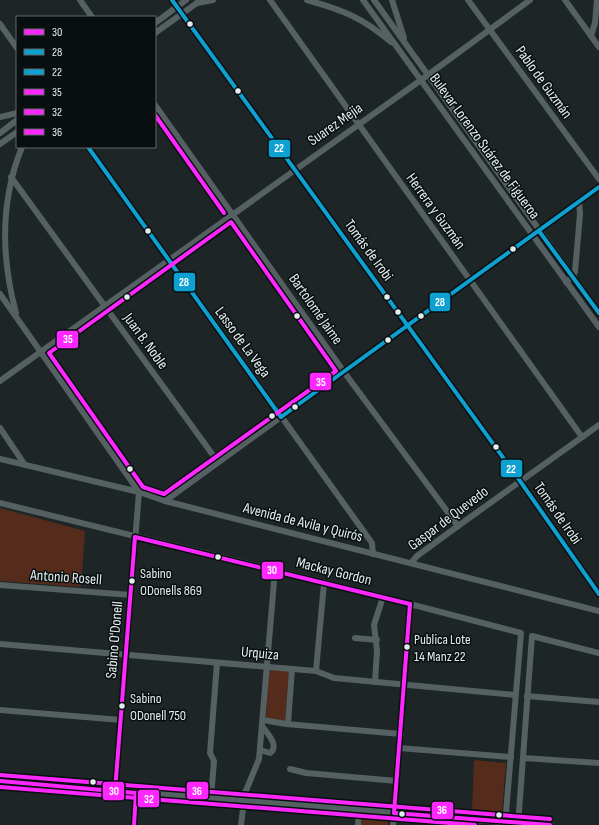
<svg xmlns="http://www.w3.org/2000/svg" width="599" height="825" viewBox="0 0 599 825" font-family="'Sofia Sans Condensed',sans-serif">
	<rect width="100%" height="100%" fill="#1d2526"/>
	<!-- green -->
	<g fill="#552b1c">
		<polygon points="0,508 85,531 81,587 0,581"/>
		<polygon points="273,669 289,671 285,722 266,718 269,672"/>
		<polygon points="474,760 506,763 502,812 472,809"/>
		<polygon points="362,816 389,818 388,825 361,825"/>
	</g>
	<g fill="none" stroke-linecap="round" stroke-linejoin="round">
		<!-- street -->
		<g stroke="#546061" stroke-width="6">
			<polyline points="80,0 92,17"/>
			<polyline points="172,0 520,481 599,594"/>
			<polyline points="270,0 582,437"/>
			<path d="M307,0C343,10 363,18 391,42"/>
			<polyline points="363,0 599,327"/>
			<polyline points="374,0 599,313"/>
			<polyline points="392,0 404,38"/>
			<polyline points="468,0 599,179"/>
			<polyline points="565,0 599,47"/>
			<polyline points="197,3 213,0"/>
			<polyline points="155,23 186,0"/>
			<polyline points="0,24 17,48"/>
			<polyline points="155,33 201,0"/>
			<polyline points="591,36 595,23 597,0"/>
			<polyline points="155,105 344,372 458,526"/>
			<polyline points="0,117 17,113"/>
			<polyline points="0,133 17,120"/>
			<polyline points="0,144 17,132"/>
			<polyline points="88,147 372,543 373,554"/>
			<polyline points="11,177 218,462"/>
			<polyline points="566,282 573,276 575,272 580,214 579,201"/>
			<polyline points="0,294 139,492"/>
			<path d="M16,313C1,257 0,201 22,147"/>
			<polyline points="0,381 421,80 530,0"/>
			<polyline points="0,428 25,465"/>
			<polyline points="0,459 139,492 165,501 599,611"/>
			<polyline points="165,501 599,187"/>
			<polyline points="0,503 383,597 521,633 505,825"/>
			<polyline points="411,563 417,556 458,526 599,425"/>
			<polyline points="0,585 131,595"/>
			<polyline points="355,638 377,640"/>
			<polyline points="0,644 316,671 334,678 515,695"/>
			<polyline points="316,671 324,583"/>
			<polyline points="375,682 377,651 374,625 383,597"/>
			<polyline points="527,696 599,702"/>
			<polyline points="0,710 121,720"/>
			<polyline points="263,720 286,724 401,734"/>
			<polyline points="288,724 292,669"/>
			<polyline points="399,748 511,757"/>
			<path d="M260,750L270,753C280,746 267,733 262,726"/>
			<polyline points="523,758 599,763"/>
			<polyline points="290,769 306,773 397,781"/>
			<polyline points="115,791 139,492"/>
			<polyline points="211,798 214,761 210,753 217,663"/>
			<polyline points="134,825 136,793"/>
			<polyline points="241,825 245,793 259,759 275,570"/>
			<polyline points="358,825 359,810"/>
			<polyline points="393,825 410,604"/>
			<polyline points="518,825 532,636 599,653"/>
		</g>
		<!-- secondary -->
		<polyline stroke="#546163" stroke-width="8" points="0,781 550,825"/>
		<defs>
			<g id="bus-1">
				<polyline points="135,537 410,604"/>
				<polyline points="0,781 136,793 134,825"/>
				<polyline points="115,791 135,537"/>
				<polyline points="394,813 410,604"/>
				<polyline points="394,813 550,825"/>
			</g>
			<g id="bus-2">
				<polyline points="88,147 281,417"/>
				<polyline points="539,231 599,313"/>
				<polyline points="281,417 599,187"/>
			</g>
			<polyline id="bus-3" points="172,0 520,481 599,594"/>
			<g id="bus-4">
				<polyline points="155,115 224,213"/>
				<polygon points="231,222 336,371 164,494 143,487 49,353"/>
			</g>
			<polyline id="bus-5" points="0,787 475,825"/>
			<polyline id="bus-6" points="0,775 550,819"/>
		</defs>
		<!-- bus-1 casing -->
		<use href="#bus-1" stroke="#090f10" stroke-width="7"/>
		<!-- bus-2 casing -->
		<use href="#bus-2" stroke="#090f10" stroke-width="7"/>
		<!-- bus-3 casing -->
		<use href="#bus-3" stroke="#090f10" stroke-width="7"/>
		<!-- bus-4 casing -->
		<use href="#bus-4" stroke="#090f10" stroke-width="7"/>
		<!-- bus-5 casing -->
		<use href="#bus-5" stroke="#090f10" stroke-width="7"/>
		<!-- bus-6 casing -->
		<use href="#bus-6" stroke="#090f10" stroke-width="7"/>
		<!-- bus-1 -->
		<use href="#bus-1" stroke="#fe27ff" stroke-width="4"/>
		<!-- bus-2 -->
		<use href="#bus-2" stroke="#0da0d0" stroke-width="4"/>
		<!-- bus-3 -->
		<use href="#bus-3" stroke="#0da0d0" stroke-width="4"/>
		<!-- bus-4 -->
		<use href="#bus-4" stroke="#fe27ff" stroke-width="4"/>
		<!-- bus-5 -->
		<use href="#bus-5" stroke="#fe27ff" stroke-width="4"/>
		<!-- bus-6 -->
		<use href="#bus-6" stroke="#fe27ff" stroke-width="4"/>
	</g>
	<!-- markers -->
	<g fill="#e4edee" stroke="#090f10" stroke-width="1.5">
		<circle cx="190" cy="24" r="3.5"/>
		<circle cx="238" cy="91" r="3.5"/>
		<circle cx="148" cy="231" r="3.5"/>
		<circle cx="513" cy="249" r="3.5"/>
		<circle cx="127" cy="297" r="3.5"/>
		<circle cx="387" cy="297" r="3.5"/>
		<circle cx="398" cy="312" r="3.5"/>
		<circle cx="297" cy="316" r="3.5"/>
		<circle cx="421" cy="316" r="3.5"/>
		<circle cx="388" cy="340" r="3.5"/>
		<circle cx="295" cy="407" r="3.5"/>
		<circle cx="272" cy="416" r="3.5"/>
		<circle cx="496" cy="447" r="3.5"/>
		<circle cx="130" cy="469" r="3.5"/>
		<circle cx="218" cy="557" r="3.5"/>
		<circle cx="132" cy="581" r="3.5"/>
		<circle cx="407" cy="647" r="3.5"/>
		<circle cx="122" cy="706" r="3.5"/>
		<circle cx="93" cy="782" r="3.5"/>
		<circle cx="402" cy="814" r="3.5"/>
		<circle cx="499" cy="815" r="3.5"/>
	</g>
	<g text-anchor="middle" stroke-width="3" stroke-linejoin="round" paint-order="stroke">
		<!-- bus labels -->
		<g font-size="14" fill="#e4edee" stroke="#090f10" text-anchor="start">
			<text x="140" y="578">Sabino<tspan x="140" dy="17">ODonells 869</tspan></text>
			<text x="414" y="644">Publica Lote<tspan x="414" dy="17">14 Manz 22</tspan></text>
			<text x="130" y="703">Sabino<tspan x="130" dy="17">ODonell 750</tspan></text>
		</g>
		<!-- street labels -->
		<g font-size="15" fill="#e4edee" stroke="#090f10">
			<text transform="translate(544 82) rotate(54)" y="5">Pablo de Guzmán</text>
			<text transform="translate(335 124) rotate(-35)" y="5">Suarez Mejia</text>
			<text transform="translate(485 146) rotate(54)" y="5">Bulevar Lorenzo Suárez de Figueroa</text>
			<text transform="translate(436 211) rotate(54)" y="5">Herrera y Guzmán</text>
			<text transform="translate(369 250) rotate(54)" y="5">Tomás de Irobi</text>
			<text transform="translate(316 309) rotate(55)" y="5">Bartolomé Jaime</text>
			<text transform="translate(146 341) rotate(54)" y="5">Juan B. Noble</text>
			<text transform="translate(243 342) rotate(54)" y="5">Lasso de La Vega</text>
			<text transform="translate(558 513) rotate(55)" y="5">Tomás de Irobi</text>
			<text transform="translate(448 518) rotate(-37)" y="5">Gaspar de Quevedo</text>
			<text transform="translate(303 522) rotate(14)" y="5">Avenida de Avila y Quirós</text>
			<text transform="translate(334 571) rotate(14)" y="5">Mackay Gordon</text>
			<text transform="translate(66 577) rotate(4)" y="5">Antonio Rosell</text>
			<text transform="translate(114 640) rotate(-85)" y="5">Sabino O'Donell</text>
			<text transform="translate(260 653) rotate(5)" y="5">Urquiza</text>
		</g>
	</g>
	<g stroke="#090f10" stroke-width="1.5">
		<rect x="268" y="139" width="23" height="19" rx="4" fill="#0da0d0"/>
		<rect x="173" y="272" width="23" height="20" rx="4" fill="#0da0d0"/>
		<rect x="429" y="292" width="22" height="20" rx="4" fill="#0da0d0"/>
		<rect x="56" y="330" width="23" height="19" rx="4" fill="#fe27ff"/>
		<rect x="309" y="372" width="23" height="19" rx="4" fill="#fe27ff"/>
		<rect x="500" y="459" width="23" height="19" rx="4" fill="#0da0d0"/>
		<rect x="261" y="561" width="23" height="19" rx="4" fill="#fe27ff"/>
		<rect x="186" y="781" width="23" height="19" rx="4" fill="#fe27ff"/>
		<rect x="102" y="781" width="23" height="20" rx="4" fill="#fe27ff"/>
		<rect x="137" y="789" width="23" height="19" rx="4" fill="#fe27ff"/>
		<rect x="431" y="801" width="23" height="19" rx="4" fill="#fe27ff"/>
	</g>
	<g font-size="11" text-anchor="middle" font-weight="bold" fill="#fff">
		<text x="279" y="152">22</text>
		<text x="184" y="286">28</text>
		<text x="440" y="306">28</text>
		<text x="68" y="343">35</text>
		<text x="321" y="386">35</text>
		<text x="511" y="473">22</text>
		<text x="272" y="574">30</text>
		<text x="197" y="795">36</text>
		<text x="114" y="795">30</text>
		<text x="149" y="803">32</text>
		<text x="442" y="814">36</text>
	</g>
	<!-- legend -->
	<rect x="16" y="16" width="140" height="132" fill="#090f10" stroke="#616869"/>
	<rect x="24" y="29" width="20" height="6" fill="#fe27ff" stroke="#616869"/>
	<text x="52" y="36" font-size="12" fill="#e4edee">30</text>
	<rect x="24" y="49" width="20" height="6" fill="#0da0d0" stroke="#616869"/>
	<text x="52" y="56" font-size="12" fill="#e4edee">28</text>
	<rect x="24" y="69" width="20" height="6" fill="#0da0d0" stroke="#616869"/>
	<text x="52" y="76" font-size="12" fill="#e4edee">22</text>
	<rect x="24" y="89" width="20" height="6" fill="#fe27ff" stroke="#616869"/>
	<text x="52" y="96" font-size="12" fill="#e4edee">35</text>
	<rect x="24" y="109" width="20" height="6" fill="#fe27ff" stroke="#616869"/>
	<text x="52" y="116" font-size="12" fill="#e4edee">32</text>
	<rect x="24" y="129" width="20" height="6" fill="#fe27ff" stroke="#616869"/>
	<text x="52" y="136" font-size="12" fill="#e4edee">36</text>
</svg>
